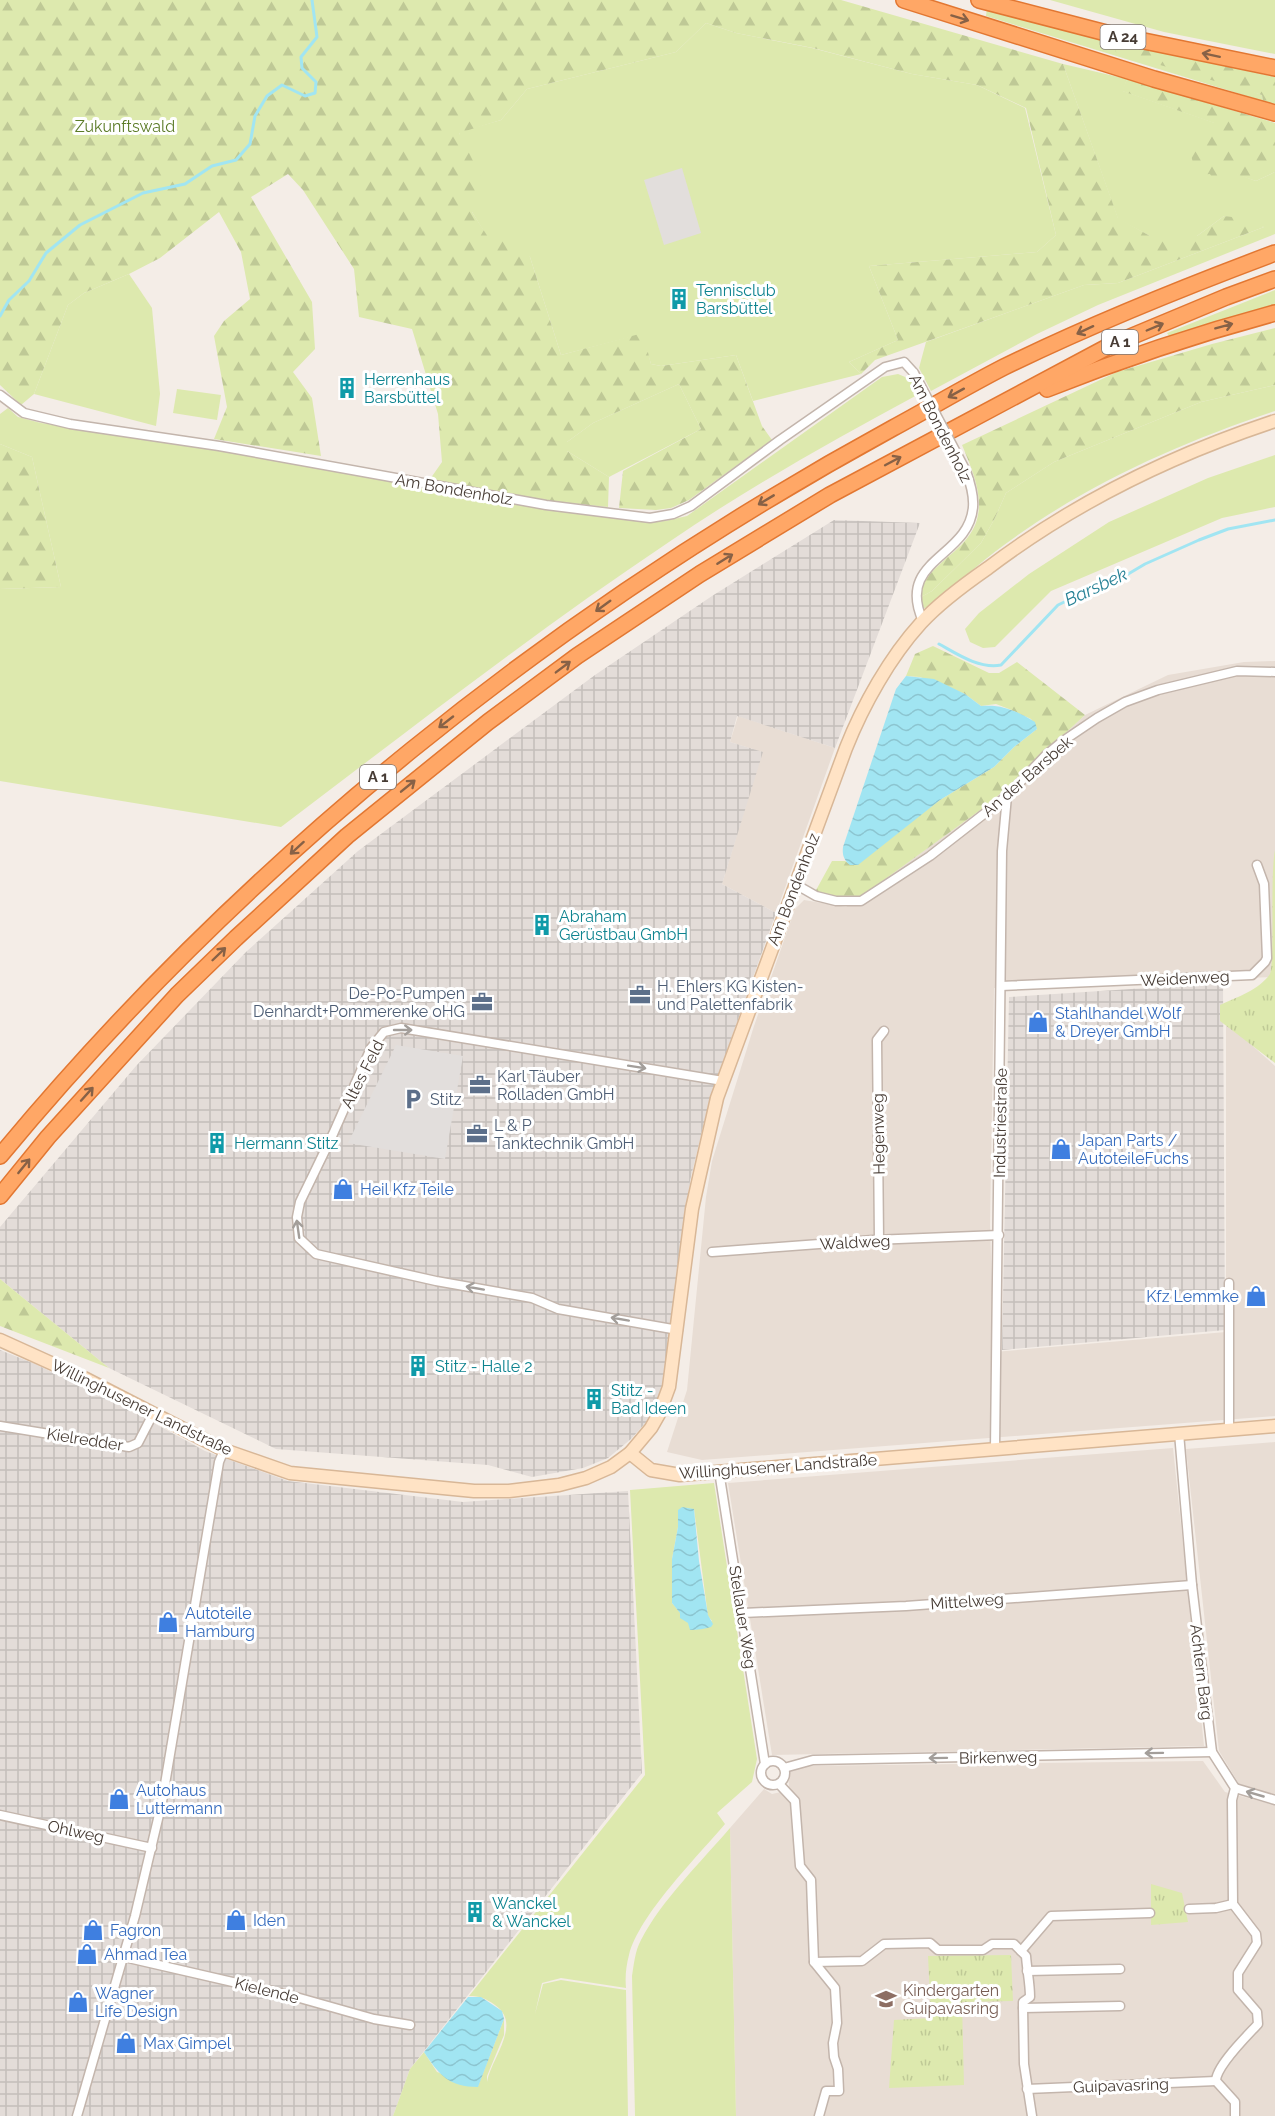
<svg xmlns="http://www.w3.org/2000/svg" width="1275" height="2116" viewBox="0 0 1275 2116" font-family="Raleway,sans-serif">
	<defs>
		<pattern id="industrial-grid" width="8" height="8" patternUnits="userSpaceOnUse" patternTransform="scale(1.5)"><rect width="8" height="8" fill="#e3dcd8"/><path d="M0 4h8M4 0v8" fill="none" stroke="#c4beba"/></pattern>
		<pattern id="forest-firs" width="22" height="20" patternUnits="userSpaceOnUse" patternTransform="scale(1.5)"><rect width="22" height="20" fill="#dde9ae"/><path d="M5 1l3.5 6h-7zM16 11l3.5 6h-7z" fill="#bfc996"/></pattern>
		<pattern id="park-tufts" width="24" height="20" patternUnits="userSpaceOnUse" patternTransform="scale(1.5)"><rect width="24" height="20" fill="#dde9ae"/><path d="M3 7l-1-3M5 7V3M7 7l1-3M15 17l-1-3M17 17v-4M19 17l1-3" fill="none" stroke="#bfc996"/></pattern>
		<pattern id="water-waves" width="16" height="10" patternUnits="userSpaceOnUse" patternTransform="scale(1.5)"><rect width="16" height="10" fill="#a1e5f2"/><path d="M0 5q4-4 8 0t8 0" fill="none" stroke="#8cc5d0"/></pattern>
	</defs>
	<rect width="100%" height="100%" fill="#f4ede7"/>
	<!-- residential -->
	<g fill="#e8ddd4">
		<polygon points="1275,661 1275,977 994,988 990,1225 994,1352 1226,1332 1226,1022 1275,1066 1275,1416 702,1460 667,1452 687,1390 706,1197 712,1161 754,1026 795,909 804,900 846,907 990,803 1085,715 1168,675 1244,662"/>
		<polygon points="738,716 835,748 776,913 722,884 762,752 730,742"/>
		<polygon points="1275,1442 1275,1795 1239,1784 1219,1751 1186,1449"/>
		<polygon points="1173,1448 1204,1746 772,1755 728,1483"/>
		<polygon points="1203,1761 1225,1792 1275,1805 1275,2116 736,2116 730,1828 764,1789 772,1794 781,1792 789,1786 788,1771 801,1766"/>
	</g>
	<!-- industrial -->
	<g fill="url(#industrial-grid)">
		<polygon points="834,520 920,523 835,748 737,716 730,742 763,752 722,884 776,913 710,1098 690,1181 677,1269 665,1384 658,1404 649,1419 631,1439 608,1458 583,1468 532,1477 488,1465 276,1449 109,1368 0,1279 0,1227 136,1066 246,952 358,851 595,675 712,596"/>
		<polygon points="1223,983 1225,1330 1002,1350 1009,997"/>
		<polygon points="0,1350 35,1364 132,1411 205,1451 288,1481 463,1502 628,1491 642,1773 410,2069 393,2116 0,2116"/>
	</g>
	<!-- green -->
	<g fill="#dde9ae" fill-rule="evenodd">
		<polygon points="1050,0 1275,0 1275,54 1164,32"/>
		<polygon points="987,8 1111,41 1262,95 1263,101 986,16"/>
		<polygon points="706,23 736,33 812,48 912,74 977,85 1025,108 1056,235 1037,252 869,266 898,340 849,362 861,374 753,401 736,355 661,366 651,364 642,334 561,355 530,257 488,238 472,212 459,132 501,120 527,89 676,52"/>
		<polygon points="1063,64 1127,79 1123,91 1215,123 1229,171 1256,181 1275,172 1275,234 1098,305 1037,334 931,391 919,368 926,342 1084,285 1118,283 1264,227 1224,216 1197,236 1150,236 1118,219"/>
		<polygon points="129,274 152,308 160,394 156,426 34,394 68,305 84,293"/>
		<polygon points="1275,290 1275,307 1169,336 1167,333"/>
		<path d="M898,374L910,379L919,394C834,440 749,487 669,542C536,631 409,730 281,827L0,781V589L61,587L32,457L0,444V414L8,408L18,417L41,423L219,449L546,508L649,522L665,521L687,516L882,377Z"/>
		<polygon points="679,384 701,429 609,477 567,451 567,442 593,423"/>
		<path d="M1275,385V411C1179,443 1085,485 1004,545C978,564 954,586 930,607L924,608L922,606L921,597L932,591L981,543L995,518L1006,493L1054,462L1201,402Z"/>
		<polygon points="177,389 221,395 217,420 173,413"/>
		<polygon points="1275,455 1275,507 1222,518 1051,591 995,647 983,648 970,642 965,629 979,613 1029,574 1109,522 1208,478"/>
		<path d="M714,1483L757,1759L752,1782L717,1813L725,1824C697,1857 639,1915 629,1955C626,1966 625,1977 626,1988L561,1978L542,1983L535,2014L543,1984L561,1980L626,1990L628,2116H393L410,2069L424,2052L437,2072L478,2086L504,2019V2035L487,2076V2082C491,2058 523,2024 495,2005C485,1998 480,1996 469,1996L645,1775L630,1490ZM694,1509L708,1616L712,1621L695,1630L672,1603V1559L678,1527V1515Z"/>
		<path d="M730,1828L736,2116H635L632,1976C634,1964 635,1951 641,1940C661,1901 701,1862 730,1828Z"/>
	</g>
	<!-- forest -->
	<g fill="url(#forest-firs)">
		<polygon points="0,0 841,0 1063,64 1118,218 1150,236 1197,236 1224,216 1248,219 1264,227 1118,283 1084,285 875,360 861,374 849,362 898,340 869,266 1037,252 1056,235 1026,108 977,85 912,74 813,48 736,33 706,23 676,52 527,89 501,120 459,133 488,191 472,212 488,237 511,236 530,257 561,355 643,333 651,364 661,366 736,355 762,426 772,440 689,500 671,508 656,510 619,508 623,471 701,429 679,384 593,423 567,442 567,451 609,477 608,507 549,501 428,482 442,462 438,414 412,329 359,317 354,269 303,190 288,174 251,197 312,302 315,349 293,372 312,398 321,456 214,439 227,407 214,336 224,321 250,299 241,252 219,212 160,258 129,274 84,293 68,305 34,394 21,405 0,385"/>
		<polygon points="1111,41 1275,77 1275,104 1263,101 1262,95 1116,52"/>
		<polygon points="1127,79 1275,123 1275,172 1256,181 1229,172 1216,184 1210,174 1196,175 1188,143 1214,123 1122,91"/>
		<path d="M1275,328V385L1201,402L1054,462L1006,493L995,518L981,543L932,591L921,597C921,583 928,575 938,566C948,556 960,548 968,537C990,509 974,474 962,445L1117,372L1212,344Z"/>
		<polygon points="0,444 32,457 61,587 0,589"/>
		<polygon points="933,646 989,673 999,673 1017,662 1085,715 990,803 859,898 834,897 815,892 832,861 845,861 851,865 940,800 994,767 1014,747 1037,729 1031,719 1009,709 996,704 981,706 965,694 920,677 906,676 915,654"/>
		<polygon points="0,1279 109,1368 0,1326"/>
	</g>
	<!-- park -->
	<g fill="url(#park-tufts)">
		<path d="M1275,850V1063L1220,1021V1005C1237,997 1259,990 1270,974C1275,959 1270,875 1275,850Z"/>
		<polygon points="1151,1884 1182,1893 1188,1922 1151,1925"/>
		<polygon points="1011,1955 1013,2001 962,2002 964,2085 889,2088 894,2020 931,2018 928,1956"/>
	</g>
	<!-- parking -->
	<g fill="#e2dedc">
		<polygon points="682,168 701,233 664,245 644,180"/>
		<polygon points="396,1045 463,1056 445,1159 348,1143"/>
	</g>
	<!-- water -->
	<g fill="url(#water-waves)">
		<path d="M906,676L934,679L965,694L981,706C1003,704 1016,711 1035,722L1037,729L1014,747L994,767L940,800L858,865H850C844,860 842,855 843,847L896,689Z"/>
		<path d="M682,1507L694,1509L699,1561L708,1615L713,1624L711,1627C705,1629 697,1630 690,1630L688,1623L680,1618V1613L672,1603V1559L678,1527V1510Z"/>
		<path d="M468,1997H481L502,2011L504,2019L478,2087C449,2087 439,2075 424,2052Z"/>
	</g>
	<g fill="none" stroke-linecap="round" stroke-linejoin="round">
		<!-- stream -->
		<g stroke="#a1e5f2" stroke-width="3">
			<polyline points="0,316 9,300 29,281 46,253 80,225 143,193 185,184 212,166 236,160 250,144 255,116 267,96 282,85 305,96 315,93 316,82 302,68 301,57 317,37 312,0"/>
			<path d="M939,644C957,654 979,669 1001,665L1058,605L1083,593L1113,583L1145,564L1199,540L1228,529L1275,520"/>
		</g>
		<defs>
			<g id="street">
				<polyline points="0,395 24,413 70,424 219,446 546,505 650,518 673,514 691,506 780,440 885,367 904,362 914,373"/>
				<path d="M923,621C895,559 969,558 973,507C974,495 970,482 966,471"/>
				<polyline points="795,884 816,896 836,901 861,901 930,856 1007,796 1046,755 1063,741 1097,718 1125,702 1158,690 1237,671 1275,672"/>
				<polyline points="1001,986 1252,975 1265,962 1267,958 1264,884 1257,865"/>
				<polyline points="879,1240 877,1040 884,1031"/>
				<polyline points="712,1252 873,1240 999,1235"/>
				<polyline points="678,1330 558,1309 532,1298 436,1281 316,1254 299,1238 297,1217 300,1202 333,1134 371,1048 384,1032 401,1028 723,1081"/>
				<polyline points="0,1426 129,1447 138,1443 153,1414"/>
				<polyline points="1229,1430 1229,1283"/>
				<path d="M1179,1433L1192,1585L1212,1752L1235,1788L1232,1800L1233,1904L1256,1934L1257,1943L1238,1973V1990L1257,2012L1258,2024C1247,2036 1216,2066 1216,2081L1235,2102V2116"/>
				<polyline points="995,1449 1002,851 1007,796"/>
				<polyline points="719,1471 765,1764"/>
				<polyline points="743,1613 906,1606 1192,1585"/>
				<circle cx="773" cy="1773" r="12"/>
				<polyline points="784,1768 813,1760 1212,1752"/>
				<polyline points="779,1784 795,1801 800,1866 811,1880 814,1962 835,1988 837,2023 833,2043 834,2057 838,2069 839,2091 826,2091 819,2116"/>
				<polyline points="1235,1788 1275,1800"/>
				<polyline points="0,1815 152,1848"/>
				<polyline points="1189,1909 1216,1908 1233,1904"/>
				<polyline points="1021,1951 1051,1916 1150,1913"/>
				<polyline points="124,1957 289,1995 374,2019 410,2025"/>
				<path d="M814,1962L862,1961L884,1944L930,1943L938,1950H983L992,1944H1014L1026,1956C1027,1970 1030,1983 1030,1997L1023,2002V2008L1024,2064L1032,2116"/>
				<polyline points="1027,1971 1120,1969"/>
				<polyline points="1023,2008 1120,2006"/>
				<polyline points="1027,2089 1216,2081"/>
				<polyline points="77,2116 135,1916 162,1802 219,1462 224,1450"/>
			</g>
			<g id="secondary">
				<path d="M0,1340L84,1378L224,1450L290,1473L474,1491H509L559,1485L586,1478L611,1467L630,1453L651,1428L659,1414L669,1387L692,1209L717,1098L846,748C863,705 890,657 921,623C940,602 965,584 988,568C1075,502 1172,455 1275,421"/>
				<polyline points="630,1453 651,1470 680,1475 1275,1426"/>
			</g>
			<g id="highway">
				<polyline points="904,0 1154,79 1275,113"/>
				<polyline points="979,0 1110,34 1275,68"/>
				<path d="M1047,389C1122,359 1197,334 1275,313"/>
				<path d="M0,1156C247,858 554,613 893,428C930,408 967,386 1004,367C1092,324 1184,287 1275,253"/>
				<polyline points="0,1196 48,1137 177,995 236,938 347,836 488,722 577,656 700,574 830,495 1111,345 1226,297 1275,279"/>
			</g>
		</defs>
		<!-- street casing -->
		<use href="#street" stroke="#c3b5ac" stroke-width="11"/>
		<!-- secondary casing -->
		<use href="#secondary" stroke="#d8b797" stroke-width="15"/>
		<!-- highway casing -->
		<use href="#highway" stroke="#e27732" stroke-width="18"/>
		<!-- street -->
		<use href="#street" stroke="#fff" stroke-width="8"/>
		<!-- secondary -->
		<use href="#secondary" stroke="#ffe3c5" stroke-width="12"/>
		<!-- highway -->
		<use href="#highway" stroke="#ffa766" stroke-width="15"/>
		<defs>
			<polyline id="street-bridge" points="914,373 966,471"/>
		</defs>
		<!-- street-bridge casing -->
		<use href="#street-bridge" stroke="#c3b5ac" stroke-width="11" stroke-linecap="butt"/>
		<!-- street-bridge -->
		<use href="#street-bridge" stroke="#fff" stroke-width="8"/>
	</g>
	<!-- one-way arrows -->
	<defs><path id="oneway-shaft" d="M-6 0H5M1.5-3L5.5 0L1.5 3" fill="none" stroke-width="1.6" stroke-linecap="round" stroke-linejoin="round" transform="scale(1.5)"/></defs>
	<g stroke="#876146">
		<use href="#oneway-shaft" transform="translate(960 18) rotate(17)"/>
		<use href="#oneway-shaft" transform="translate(1211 55) rotate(-168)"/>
		<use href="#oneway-shaft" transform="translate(1224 326) rotate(-15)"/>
		<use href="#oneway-shaft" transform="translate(1155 327) rotate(-23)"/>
		<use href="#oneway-shaft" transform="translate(1085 330) rotate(155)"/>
		<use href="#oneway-shaft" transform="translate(956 393) rotate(151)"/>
		<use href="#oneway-shaft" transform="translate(893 461) rotate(-28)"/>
		<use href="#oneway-shaft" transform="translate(766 500) rotate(149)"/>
		<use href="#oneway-shaft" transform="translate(725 559) rotate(-32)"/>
		<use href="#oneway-shaft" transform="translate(603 606) rotate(144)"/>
		<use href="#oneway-shaft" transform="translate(563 667) rotate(-37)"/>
		<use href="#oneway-shaft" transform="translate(446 722) rotate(142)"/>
		<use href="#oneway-shaft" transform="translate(408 786) rotate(-39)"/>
		<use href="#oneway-shaft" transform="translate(297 848) rotate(138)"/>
		<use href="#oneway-shaft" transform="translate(219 954) rotate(-44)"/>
		<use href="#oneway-shaft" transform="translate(87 1094) rotate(-48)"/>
		<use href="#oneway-shaft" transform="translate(24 1166) rotate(-51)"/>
	</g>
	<g stroke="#a39e9a">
		<use href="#oneway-shaft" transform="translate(403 1030)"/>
		<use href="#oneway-shaft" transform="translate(637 1067) rotate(9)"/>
		<use href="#oneway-shaft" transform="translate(298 1229) rotate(-98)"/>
		<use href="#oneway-shaft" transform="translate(475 1288) rotate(-170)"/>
		<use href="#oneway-shaft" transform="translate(620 1319) rotate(-170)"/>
		<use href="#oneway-shaft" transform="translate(1154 1753) rotate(179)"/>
		<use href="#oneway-shaft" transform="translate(938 1758) rotate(179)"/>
		<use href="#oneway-shaft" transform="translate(1255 1794) rotate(-164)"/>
	</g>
	<!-- icons -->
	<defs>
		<symbol id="building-bare" viewBox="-9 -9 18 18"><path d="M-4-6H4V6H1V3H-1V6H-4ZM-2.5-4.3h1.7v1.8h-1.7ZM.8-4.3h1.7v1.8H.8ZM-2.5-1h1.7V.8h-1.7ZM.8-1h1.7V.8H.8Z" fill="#0f9aa8" stroke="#fff" stroke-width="2.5" paint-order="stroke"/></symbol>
		<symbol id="office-bare" viewBox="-9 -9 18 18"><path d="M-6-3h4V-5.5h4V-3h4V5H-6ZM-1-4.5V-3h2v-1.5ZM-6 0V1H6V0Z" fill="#5c6f8a" stroke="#fff" stroke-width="2.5" paint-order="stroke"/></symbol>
		<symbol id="shop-bare" viewBox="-9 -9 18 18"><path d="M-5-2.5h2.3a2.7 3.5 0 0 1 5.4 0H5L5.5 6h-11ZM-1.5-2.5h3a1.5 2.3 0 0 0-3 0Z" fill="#3f7fe0" stroke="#fff" stroke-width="2.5" paint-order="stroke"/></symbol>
		<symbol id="parking-bare" viewBox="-9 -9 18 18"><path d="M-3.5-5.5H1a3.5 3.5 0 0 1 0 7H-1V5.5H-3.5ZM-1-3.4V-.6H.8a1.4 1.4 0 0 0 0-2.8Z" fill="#5c6f8a" stroke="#fff" stroke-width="2.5" paint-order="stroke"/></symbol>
		<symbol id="school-bare" viewBox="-9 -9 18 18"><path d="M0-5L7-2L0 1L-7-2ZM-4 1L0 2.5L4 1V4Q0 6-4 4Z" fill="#8d6e63" stroke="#fff" stroke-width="2.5" paint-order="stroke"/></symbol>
	</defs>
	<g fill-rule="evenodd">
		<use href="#building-bare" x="664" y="284" width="30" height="30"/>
		<use href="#building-bare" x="332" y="373" width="30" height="30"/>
		<use href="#building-bare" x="527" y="910" width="30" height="30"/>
		<use href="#office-bare" x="625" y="980" width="30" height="30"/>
		<use href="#office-bare" x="467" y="987" width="30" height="30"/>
		<use href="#shop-bare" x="1023" y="1007" width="30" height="30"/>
		<use href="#office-bare" x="465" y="1070" width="30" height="30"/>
		<use href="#parking-bare" x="398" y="1084" width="30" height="30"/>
		<use href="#office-bare" x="462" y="1119" width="30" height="30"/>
		<use href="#building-bare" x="202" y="1128" width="30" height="30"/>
		<use href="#shop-bare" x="1046" y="1134" width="30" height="30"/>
		<use href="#shop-bare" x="328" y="1174" width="30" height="30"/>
		<use href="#shop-bare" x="1241" y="1281" width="30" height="30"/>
		<use href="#building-bare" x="403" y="1351" width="30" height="30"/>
		<use href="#building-bare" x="579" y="1384" width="30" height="30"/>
		<use href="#shop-bare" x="153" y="1607" width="30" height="30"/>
		<use href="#shop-bare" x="104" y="1784" width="30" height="30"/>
		<use href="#building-bare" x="460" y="1897" width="30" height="30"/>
		<use href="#shop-bare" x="221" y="1905" width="30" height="30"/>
		<use href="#shop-bare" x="78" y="1915" width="30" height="30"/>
		<use href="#shop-bare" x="72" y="1939" width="30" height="30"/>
		<use href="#school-bare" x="871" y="1984" width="30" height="30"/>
		<use href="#shop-bare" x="63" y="1987" width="30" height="30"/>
		<use href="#shop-bare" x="111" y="2028" width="30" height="30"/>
	</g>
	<g text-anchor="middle" stroke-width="6" stroke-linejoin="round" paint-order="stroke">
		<!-- shield labels -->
		<g fill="#fff" stroke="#7e7672" stroke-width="1.5">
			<rect x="1100.5" y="25" width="45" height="24" rx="4.5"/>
			<rect x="1102" y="330" width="36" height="24" rx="4.5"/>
			<rect x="360" y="765" width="36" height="24" rx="4.5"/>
		</g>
		<g font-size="15" font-weight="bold" fill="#473c35">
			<text x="1123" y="42">A 24</text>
			<text x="1120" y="347">A 1</text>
			<text x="378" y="782">A 1</text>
		</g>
		<!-- park labels -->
		<g font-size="16" fill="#5b7b27" stroke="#fff">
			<text x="125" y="132">Zukunftswald</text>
		</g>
		<!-- culture labels -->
		<g font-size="16" fill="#0d838f" stroke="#fff" text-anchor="start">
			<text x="696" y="296">Tennisclub<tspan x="696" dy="18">Barsbüttel</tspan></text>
			<text x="364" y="385">Herrenhaus<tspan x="364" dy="18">Barsbüttel</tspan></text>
			<text x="559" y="922">Abraham<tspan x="559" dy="18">Gerüstbau GmbH</tspan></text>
			<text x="234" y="1149">Hermann Stitz</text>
			<text x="435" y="1372">Stitz - Halle 2</text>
			<text x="611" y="1396">Stitz -<tspan x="611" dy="18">Bad Ideen</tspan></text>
			<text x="492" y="1909">Wanckel<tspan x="492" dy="18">&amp; Wanckel</tspan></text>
		</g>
		<!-- street labels -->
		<g font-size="16" fill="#473c35" stroke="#fff">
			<text transform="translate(941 428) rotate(63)" y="6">Am Bondenholz</text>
			<text transform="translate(454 489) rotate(10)" y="6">Am Bondenholz</text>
			<text transform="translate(1027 776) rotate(-41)" y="6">An der Barsbek</text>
			<text transform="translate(793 889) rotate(-69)" y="6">Am Bondenholz</text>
			<text transform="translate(1185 978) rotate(-3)" y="6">Weidenweg</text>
			<text transform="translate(362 1074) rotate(-63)" y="6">Altes Feld</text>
			<text transform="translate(1000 1123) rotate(-89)" y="6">Industriestraße</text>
			<text transform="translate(878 1134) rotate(-91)" y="6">Hegenweg</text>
			<text transform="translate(855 1242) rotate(-3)" y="6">Waldweg</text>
			<text transform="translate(142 1407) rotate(26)" y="6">Willinghusener Landstraße</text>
			<text transform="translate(85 1439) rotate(9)" y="6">Kielredder</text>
			<text transform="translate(778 1466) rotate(-4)" y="6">Willinghusener Landstraße</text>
			<text transform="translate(967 1601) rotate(-4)" y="6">Mittelweg</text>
			<text transform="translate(743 1617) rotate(81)" y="6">Stellauer Weg</text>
			<text transform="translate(1202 1672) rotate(83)" y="6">Achtern Barg</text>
			<text transform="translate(998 1757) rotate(-1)" y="6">Birkenweg</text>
			<text transform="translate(76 1831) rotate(12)" y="6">Ohlweg</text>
			<text transform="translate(267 1990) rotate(14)" y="6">Kielende</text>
			<text transform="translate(1121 2085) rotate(-2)" y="6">Guipavasring</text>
		</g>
		<!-- service labels -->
		<g font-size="16" fill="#4e5e75" stroke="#fff" text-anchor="start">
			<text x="657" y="992">H. Ehlers KG Kisten-<tspan x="657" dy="18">und Palettenfabrik</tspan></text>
			<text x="465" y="999" text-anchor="end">De-Po-Pumpen<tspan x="465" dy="18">Denhardt+Pommerenke oHG</tspan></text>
			<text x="497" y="1082">Karl Täuber<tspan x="497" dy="18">Rolladen GmbH</tspan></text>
			<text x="430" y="1105">Stitz</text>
			<text x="494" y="1131">L &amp; P<tspan x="494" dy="18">Tanktechnik GmbH</tspan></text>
		</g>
		<!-- shop labels -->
		<g font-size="16" fill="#366cbe" stroke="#fff" text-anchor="start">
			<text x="1055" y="1019">Stahlhandel Wolf<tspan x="1055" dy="18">&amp; Dreyer GmbH</tspan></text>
			<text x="1078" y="1146">Japan Parts /<tspan x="1078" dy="18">AutoteileFuchs</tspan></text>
			<text x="360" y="1195">Heil Kfz Teile</text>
			<text x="1239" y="1302" text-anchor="end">Kfz Lemmke</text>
			<text x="185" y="1619">Autoteile<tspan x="185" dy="18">Hamburg</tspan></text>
			<text x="136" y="1796">Autohaus<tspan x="136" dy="18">Luttermann</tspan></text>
			<text x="253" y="1926">Iden</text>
			<text x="110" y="1936">Fagron</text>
			<text x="104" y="1960">Ahmad Tea</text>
			<text x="95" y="1999">Wagner<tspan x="95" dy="18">Life Design</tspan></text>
			<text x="143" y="2049">Max Gimpel</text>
		</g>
		<!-- education labels -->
		<g font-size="16" fill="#785e54" stroke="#fff" text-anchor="start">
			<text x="903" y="1996">Kindergarten<tspan x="903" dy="18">Guipavasring</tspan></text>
		</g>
		<!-- water labels -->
		<g font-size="18" font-style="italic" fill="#268195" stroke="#fff">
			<text transform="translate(1096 587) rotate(-25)" y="6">Barsbek</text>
		</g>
	</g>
</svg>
